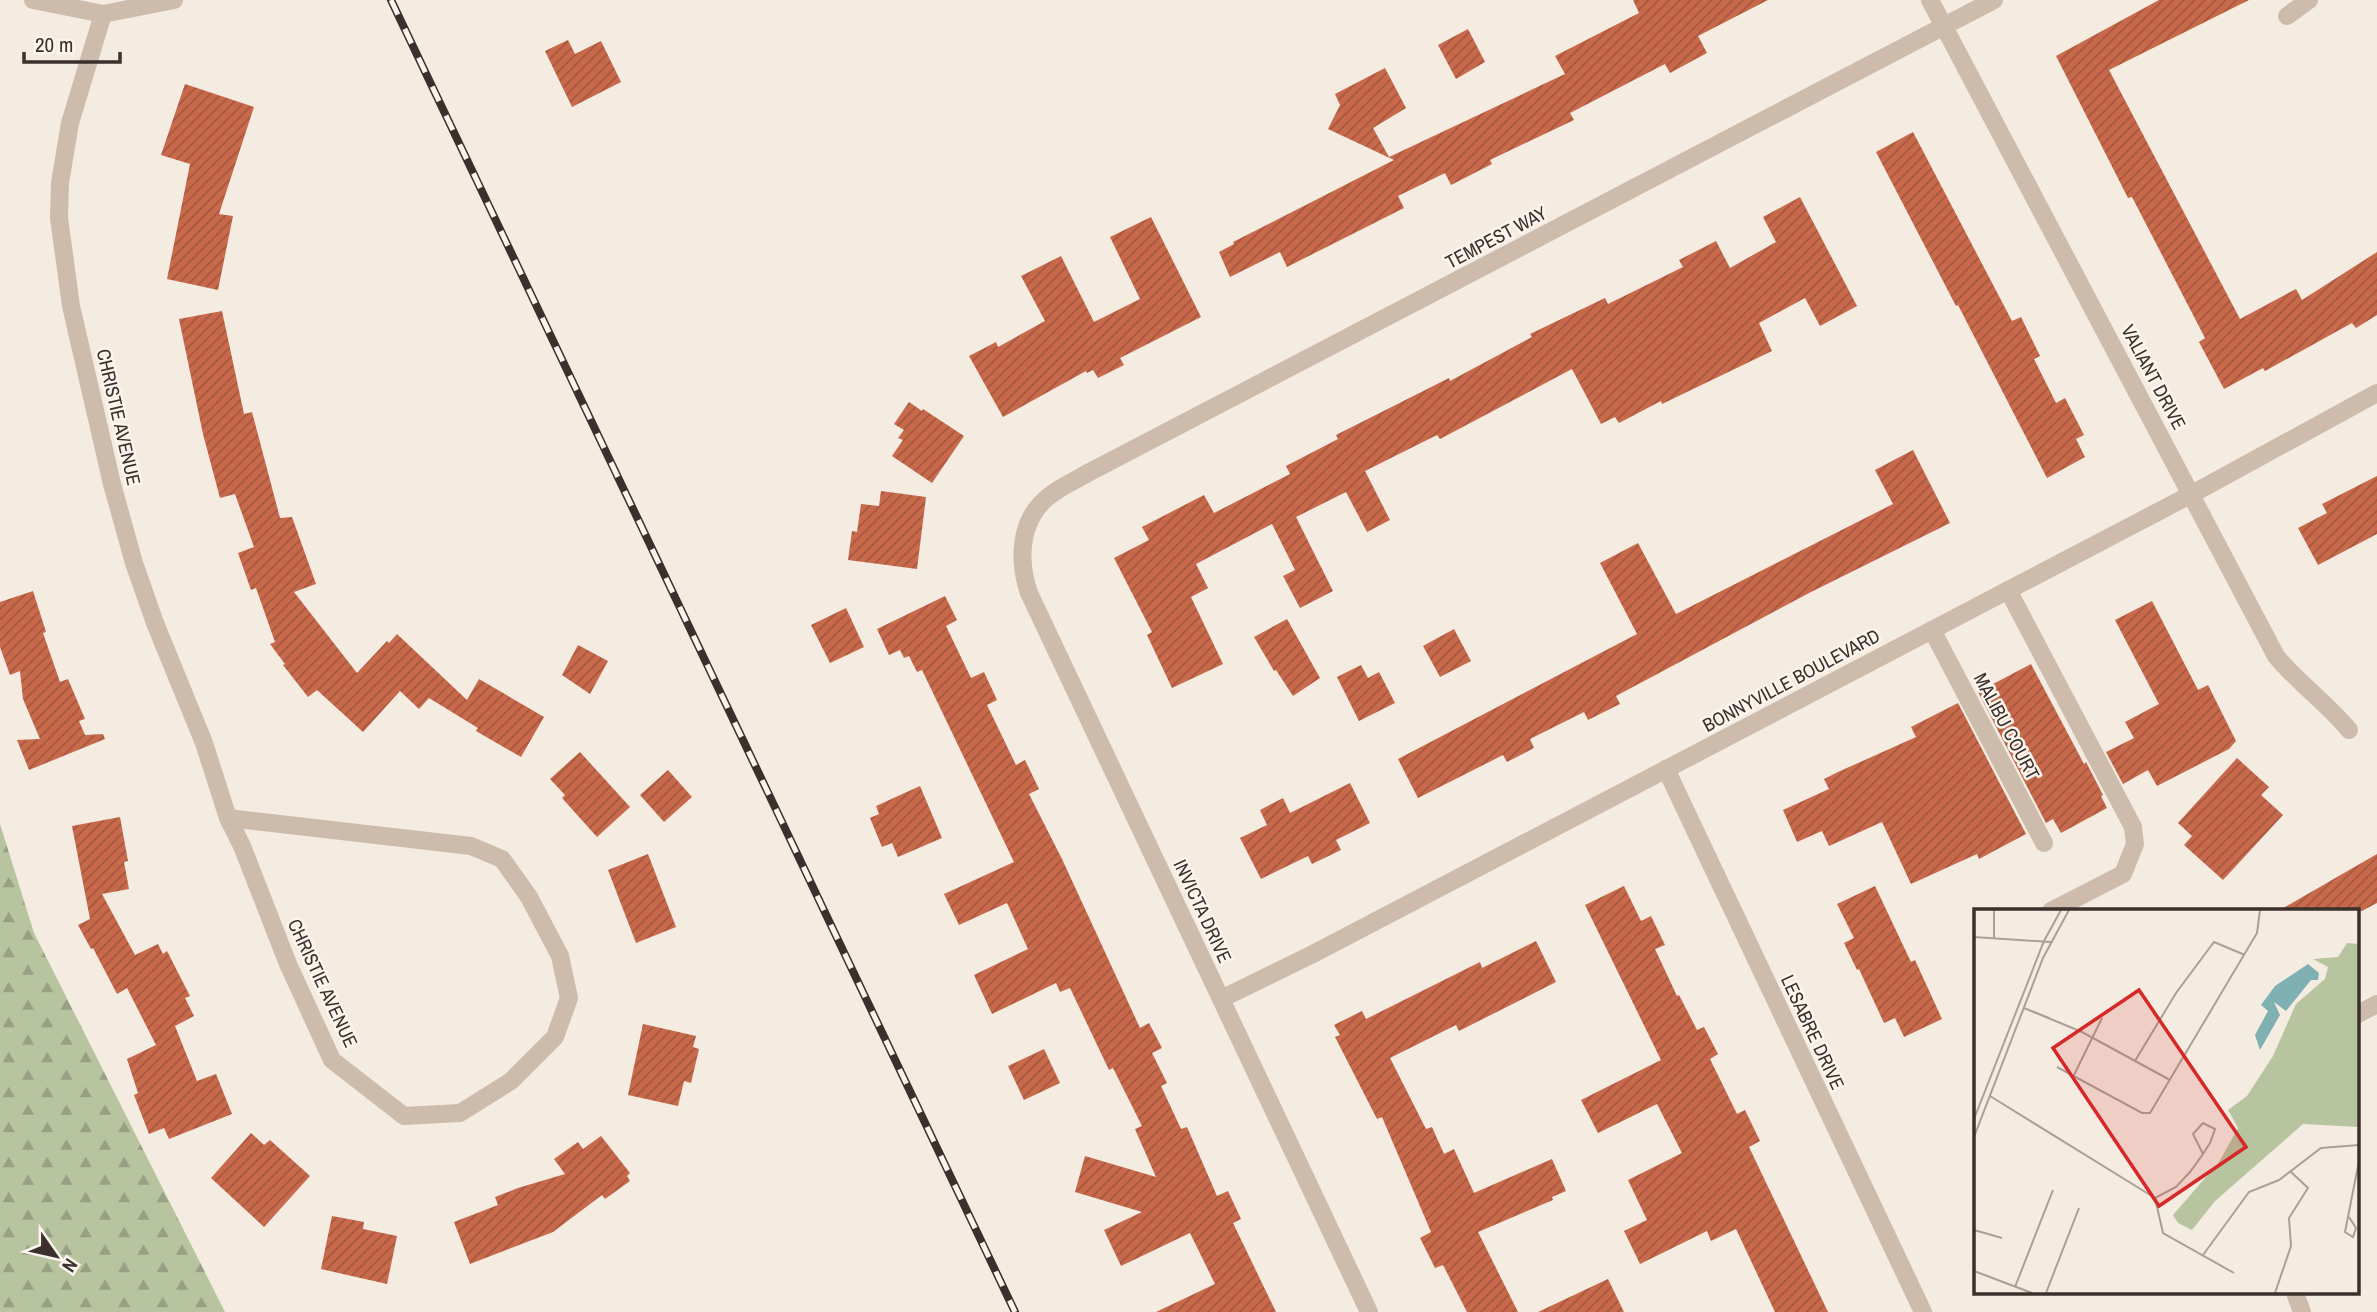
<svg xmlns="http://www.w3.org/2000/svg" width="2377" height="1312" viewBox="0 0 2377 1312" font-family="'Archivo Narrow',sans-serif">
	<defs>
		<pattern id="forest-firs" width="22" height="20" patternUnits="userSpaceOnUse" patternTransform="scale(1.75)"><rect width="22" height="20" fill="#b8c4a0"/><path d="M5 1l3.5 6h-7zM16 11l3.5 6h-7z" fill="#97a083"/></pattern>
		<pattern id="building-hatch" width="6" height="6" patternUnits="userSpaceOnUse" patternTransform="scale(1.75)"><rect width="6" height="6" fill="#c8694b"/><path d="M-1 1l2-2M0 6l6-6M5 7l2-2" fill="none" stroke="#a4573f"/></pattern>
	</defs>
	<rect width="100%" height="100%" fill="#f4ebe1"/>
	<!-- forest -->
	<polygon fill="url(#forest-firs)" points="0,824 34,933 225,1312 0,1312"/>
	<!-- building -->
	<g fill="url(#building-hatch)">
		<polygon points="1633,0 1768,0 1698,36 1707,53 1670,73 1665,64 1570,113 1574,120 1490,160 1492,164 1451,185 1445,173 1398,196 1404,208 1287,267 1280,252 1230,277 1219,252 1234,244 1233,242 1394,160 1328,129 1340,105 1335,94 1385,68 1406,108 1373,128 1389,157 1565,74 1555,56 1639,13"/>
		<polygon points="2159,0 2249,0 2109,70 2240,319 2296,289 2302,300 2377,252 2377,315 2356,328 2352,323 2265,371 2263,368 2224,389 2199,342 2205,338 2132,197 2128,198 2056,56"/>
		<polygon points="1468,29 1485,62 1456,79 1438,45"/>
		<polygon points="568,40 575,54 601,41 621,82 572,107 545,51"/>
		<polygon points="185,84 254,107 219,214 233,216 218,290 167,279 190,164 161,155"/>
		<polygon points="1913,132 2012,321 2021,317 2040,356 2034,359 2056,403 2065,398 2084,435 2076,439 2085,457 2047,478 1958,305 1956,306 1876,152"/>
		<polygon points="1800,197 1857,306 1820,326 1805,298 1759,323 1772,351 1662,404 1661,401 1619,423 1615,417 1601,424 1572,369 1440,439 1437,435 1365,471 1390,520 1367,532 1346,492 1296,517 1333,591 1300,608 1283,576 1295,570 1272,524 1196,564 1208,588 1191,597 1223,664 1172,688 1147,635 1152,632 1114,558 1149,540 1142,527 1204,495 1214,513 1290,474 1286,466 1338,439 1336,435 1449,378 1450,381 1532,337 1530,334 1605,298 1608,304 1683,267 1679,260 1716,241 1730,268 1776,242 1763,217"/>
		<polygon points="1151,217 1201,317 1120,358 1124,365 1098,378 1093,370 1087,373 1086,371 1003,417 969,356 996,342 998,347 1045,321 1021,276 1061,256 1094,322 1140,299 1110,237"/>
		<polygon points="222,311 244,414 252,412 280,518 292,517 316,584 294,592 357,673 387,641 389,643 397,634 467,700 479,679 544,717 521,757 476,731 478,728 429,698 419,709 400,691 363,732 317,690 308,697 283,665 285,664 270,644 275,642 256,588 251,590 238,553 254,547 235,494 220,498 203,434 179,319"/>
		<polygon points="909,402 922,411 923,409 964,436 932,483 892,456 903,440 898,438 904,430 894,424"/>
		<polygon points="1913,450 1950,523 1811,592 1616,696 1620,704 1588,720 1584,712 1530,739 1534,748 1507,762 1503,755 1418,798 1398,759 1637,634 1600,563 1638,543 1676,614 1893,504 1875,470"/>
		<polygon points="2377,476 2377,534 2318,565 2298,528 2327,513 2322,504"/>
		<polygon points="881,491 926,497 917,569 848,560 852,531 857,532 861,504 879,506"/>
		<polygon points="33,591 46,632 43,633 60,682 68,679 85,719 79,721 85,735 103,734 105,739 29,770 17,740 40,739 23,699 20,671 10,675 0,647 0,602"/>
		<polygon points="945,596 957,620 946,626 971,678 984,672 997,700 987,705 1016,765 1025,760 1039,789 1029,794 1062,859 1140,1028 1149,1023 1162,1048 1152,1053 1167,1083 1161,1086 1181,1129 1187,1127 1217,1196 1228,1191 1241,1219 1233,1223 1276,1312 1156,1312 1215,1284 1190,1233 1121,1266 1104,1230 1142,1212 1075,1192 1085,1156 1156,1177 1135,1129 1142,1126 1113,1068 1109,1070 1070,988 1060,992 1056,983 992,1014 974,975 1028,949 1007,903 959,925 944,894 1014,862 922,670 917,672 909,656 904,658 900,650 889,655 877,629"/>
		<polygon points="2152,601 2198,690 2208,685 2236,741 2229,749 2157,786 2148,770 2123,784 2106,752 2134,738 2125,722 2159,704 2115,620"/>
		<polygon points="846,608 864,647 830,663 811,625"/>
		<polygon points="1287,619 1320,678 1293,696 1276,670 1274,671 1254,637"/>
		<polygon points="1454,629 1471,661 1440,677 1423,646"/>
		<polygon points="578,645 608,661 590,694 562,675"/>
		<polygon points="2031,664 2084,764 2086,762 2103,795 2101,796 2107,808 2061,833 2053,819 2046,823 1978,692"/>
		<polygon points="1361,665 1368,678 1379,672 1395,703 1359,721 1337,677"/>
		<polygon points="1958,703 2026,834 1979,859 1977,854 1911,884 1882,822 1829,846 1822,831 1797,842 1783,810 1829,789 1824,779 1838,772 1916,737 1911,727"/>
		<polygon points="580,752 630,807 597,837 562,798 565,795 550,779"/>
		<polygon points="2237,758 2269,787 2261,795 2283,815 2223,880 2184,845 2192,836 2178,823"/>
		<polygon points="668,770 692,797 664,822 640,795"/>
		<polygon points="1350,783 1370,823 1336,840 1341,850 1312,864 1308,856 1261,879 1240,838 1267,825 1260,810 1283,798 1290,813"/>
		<polygon points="920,786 942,838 898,857 892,843 882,847 870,818 879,814 876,806"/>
		<polygon points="120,817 128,861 124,862 129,889 102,894 135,955 158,944 163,954 167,951 190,996 185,998 194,1016 175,1026 197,1081 216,1074 232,1114 169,1139 164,1128 149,1134 134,1095 138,1093 127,1059 156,1045 127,988 117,994 93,948 91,949 78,925 90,919 72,826"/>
		<polygon points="648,854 676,927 636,943 608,870"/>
		<polygon points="2377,854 2377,903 2362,911 2278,911"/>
		<polygon points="1624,886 1641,921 1651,916 1665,945 1655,949 1677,996 1679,995 1697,1030 1704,1027 1718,1054 1710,1059 1737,1114 1745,1110 1760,1141 1749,1147 1828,1312 1775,1312 1736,1229 1711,1241 1707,1231 1640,1264 1624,1231 1647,1220 1628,1180 1682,1153 1657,1104 1598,1133 1581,1100 1661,1060 1585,905"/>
		<polygon points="1875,886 1911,962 1915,960 1942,1019 1904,1037 1895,1018 1884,1023 1859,969 1857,970 1844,943 1854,938 1837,904"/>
		<polygon points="1536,941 1556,982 1459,1031 1456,1025 1390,1058 1426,1129 1432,1127 1444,1154 1454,1149 1474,1193 1552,1159 1566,1191 1552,1197 1553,1200 1478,1232 1518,1312 1467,1312 1443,1265 1435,1268 1420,1238 1431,1232 1382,1117 1377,1119 1335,1037 1340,1035 1334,1025 1362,1011 1366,1019 1480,962 1482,968"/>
		<polygon points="643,1024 696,1036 693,1047 699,1049 691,1083 684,1081 678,1106 628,1095"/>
		<polygon points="1044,1049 1060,1083 1024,1100 1008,1066"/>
		<polygon points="251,1133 264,1145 270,1140 310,1176 264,1227 211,1178"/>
		<polygon points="601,1136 630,1173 627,1176 630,1181 605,1199 602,1195 553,1232 470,1264 454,1222 498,1205 495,1197 518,1188 565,1174 554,1159 578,1142 583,1149"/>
		<polygon points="332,1216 364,1222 363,1229 397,1236 387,1284 321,1269"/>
		<polygon points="1608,1279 1624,1312 1538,1312"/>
	</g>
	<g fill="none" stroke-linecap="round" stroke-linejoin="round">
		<!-- minor -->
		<g stroke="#cdbbac" stroke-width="18">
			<polyline points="33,0 103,14 174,0"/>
			<path d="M1930,0L2276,656C2299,684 2326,702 2349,730"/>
			<polyline points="103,14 70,123 60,183 59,218 71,306 112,484 134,563 155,623 204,743 228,818 242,846 288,964 332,1060 404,1116 460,1113 511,1081 555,1037 569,998 560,956 529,897 502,859 471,846 228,818"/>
			<polyline points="2287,16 2309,0"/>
			<polyline points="2008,590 2133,827 2135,844 2123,874 2051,911"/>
			<polyline points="1932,630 2044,843"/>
			<polyline points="1666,769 1923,1312"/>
			<polyline points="1221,999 1311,955 2192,494 2377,393"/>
			<polyline points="2358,1014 2377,1004"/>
			<polyline points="2295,1293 2302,1312"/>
			<path d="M1369,1312L1029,593C1018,561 1019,520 1048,497C1059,488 1074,481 1086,474L1994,0"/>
		</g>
		<defs>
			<polyline id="rail" points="391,0 1015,1312"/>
		</defs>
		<!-- rail casing -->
		<use href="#rail" stroke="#3b302b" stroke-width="8"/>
		<!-- rail -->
		<use href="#rail" stroke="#fbf5ee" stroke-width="5" stroke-dasharray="16" stroke-linecap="butt"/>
	</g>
	<g text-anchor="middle" stroke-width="5" stroke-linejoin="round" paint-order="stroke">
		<!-- street labels -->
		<g font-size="19" fill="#3b302b" stroke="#fbf5ee">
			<text transform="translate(1496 237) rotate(-28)" y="7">TEMPEST WAY</text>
			<text transform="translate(2154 377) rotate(62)" y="7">VALIANT DRIVE</text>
			<text transform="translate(119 417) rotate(77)" y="7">CHRISTIE AVENUE</text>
			<text transform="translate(1791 680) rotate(-28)" y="7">BONNYVILLE BOULEVARD</text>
			<text transform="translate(2007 726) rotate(62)" y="7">MALIBU COURT</text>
			<text transform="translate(1203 911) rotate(65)" y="7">INVICTA DRIVE</text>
			<text transform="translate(323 983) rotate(65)" y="7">CHRISTIE AVENUE</text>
			<text transform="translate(1813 1032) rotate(65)" y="7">LESABRE DRIVE</text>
		</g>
	</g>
	<!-- overview -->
	<g transform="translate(1974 909)">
		<rect width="385" height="385" fill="#f4ebe1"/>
		<path d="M373,34L385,35V218L329,215L241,292L218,321L204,314L199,306L245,253L264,219L254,201L273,187L299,147L322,95L351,70L354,58L339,50L364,48Z" fill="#b8c4a0"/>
		<path d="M334,55L345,64L344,71H337L312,102L300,93L306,106L286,141L281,126L294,102L287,96L301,77Z" fill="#7fb0b2"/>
		<path fill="none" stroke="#aaa098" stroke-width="2" d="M0,28L77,33M20,29V1M50,99L108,123L196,171M50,99L75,109M161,152L202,84L240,33L271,46M83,158L168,204H176L283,24L286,1M100,166L128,109M16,187L181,289M0,210L70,32L87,1M0,228L69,49L95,1M181,289L202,278L216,263L229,245L236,234L241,220L229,214L219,225L229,245M181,289L189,324L260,364M375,308L382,319L379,328L371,323L385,252M0,321L28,329M229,346L275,283L305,271L347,239L385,236M0,362L58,384M41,378L79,281M72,384L105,299M301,384L317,337L315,309L334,279L317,263"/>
		<path fill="#d62828" fill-opacity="0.15" stroke="#d62828" stroke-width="3.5" d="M165,81L272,238L185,297L79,139Z"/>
		<rect width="385" height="385" fill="none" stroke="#3b302b" stroke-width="3.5"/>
	</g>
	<!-- north arrow -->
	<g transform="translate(56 1256) rotate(124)" stroke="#fbf5ee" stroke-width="5" paint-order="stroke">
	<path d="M0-5L12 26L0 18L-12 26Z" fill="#3b302b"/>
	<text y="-10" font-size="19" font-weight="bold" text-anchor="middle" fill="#3b302b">N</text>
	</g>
	<!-- scale -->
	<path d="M24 52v10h96v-10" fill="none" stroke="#3b302b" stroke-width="3.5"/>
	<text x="35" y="52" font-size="21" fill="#3b302b" stroke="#fbf5ee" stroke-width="5" paint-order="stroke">20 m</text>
</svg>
